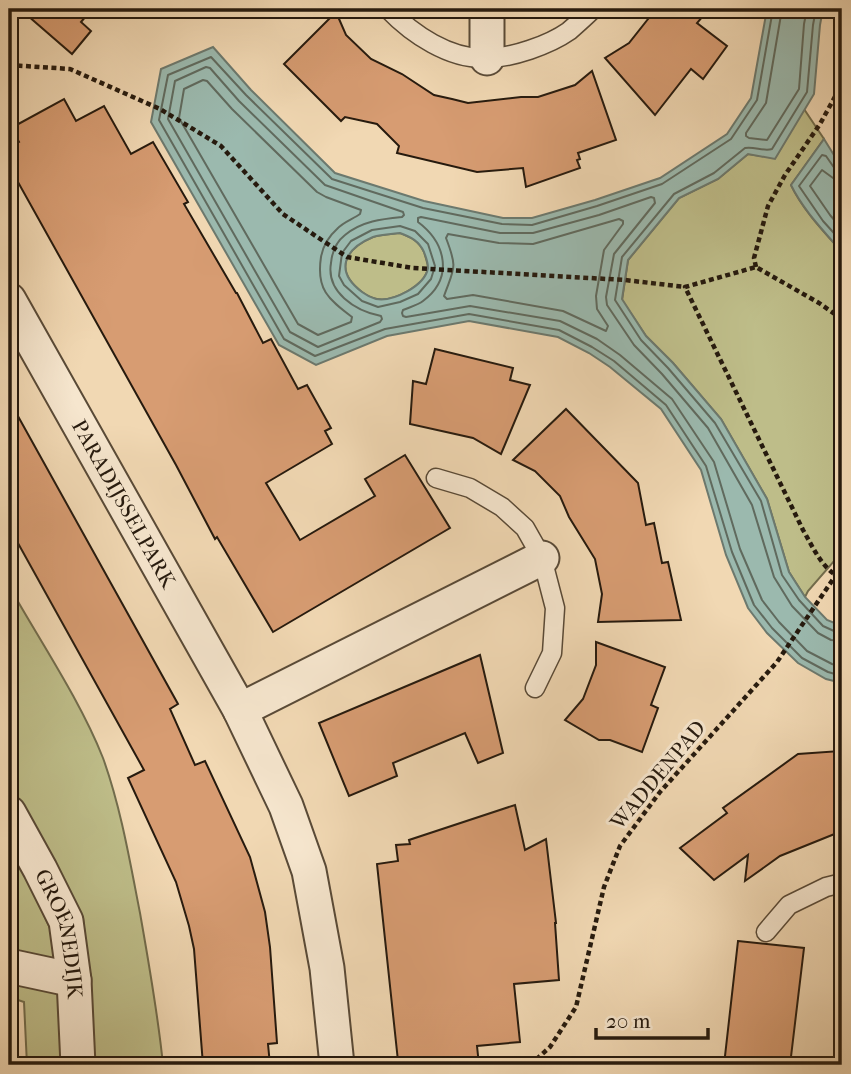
<svg xmlns="http://www.w3.org/2000/svg" width="851" height="1074" viewBox="0 0 851 1074" font-family="'IM FELL French Canon',serif">
	<rect width="100%" height="100%" fill="#f1d8b3"/>
	<filter id="stains"><feTurbulence type="fractalNoise" baseFrequency=".00286" numOctaves="4"/><feColorMatrix values="0 0 0 0 .2 0 0 0 0 .09 0 0 0 0 .02 0 0 0 .5 -.17"/></filter>
	<radialGradient id="worn" r=".72"><stop offset=".6" stop-color="#630" stop-opacity="0"/><stop offset="1" stop-color="#630" stop-opacity=".3"/></radialGradient>
	<!-- green -->
	<g fill="#bebd89" stroke="#726c4c" stroke-width="2">
		<path d="M804,109L824,139L791,185C803,210 824,232 842,252V552L808,591L805,597L789,572L767,499L721,419L673,363L646,336L622,300L628,260L679,198L718,179L748,154L775,158Z"/>
		<path d="M400,233C411,237 419,241 424,252C425,256 428,263 428,268C425,286 393,302 377,299C372,298 366,295 362,292C334,271 344,249 373,237C381,234 391,234 400,233Z"/>
		<path d="M9,586C40,641 80,700 103,758C121,808 130,862 140,913C149,964 158,1014 163,1065H92L90,982L83,918L9,787Z"/>
		<polygon points="9,845 29,882 54,937 61,1033 61,1065 27,1065 24,1002 9,997"/>
	</g>
	<!-- water -->
	<g fill="#9bb9ae" stroke="#6c796e" stroke-width="2" fill-rule="evenodd">
		<path d="M767,9H823L820,25L814,94L775,159L748,154L718,179L679,198L628,260L622,299L646,336L673,363L721,419L767,499L789,572L805,597L827,620L842,626V683L826,679L798,663L767,633L748,608L726,555L701,470L661,409L610,367L589,353L558,337L469,321L387,336L316,365L279,345L151,122L161,69L213,47L251,90L335,173L424,201L503,218H532L595,200L660,178L727,134L751,98ZM400,233C411,237 419,241 424,252C426,257 428,263 428,268C425,286 393,302 376,299C372,298 366,295 362,292C334,271 344,249 373,237C381,234 391,234 400,233Z"/>
		<path d="M824,139L842,168V252C824,231 803,210 791,185Z"/>
	</g>
	<g fill="none" stroke-linecap="round" stroke-linejoin="round">
		<!-- shore -->
		<g stroke="#606a5e" stroke-width="2">
			<polyline points="773,9 757,100 731,139 662,184 597,206 532,225 502,224 423,208 332,179 246,95 211,57 168,75 159,120 284,339 315,356 385,329 469,314 559,330 592,347 614,361 666,405 706,466 732,552 754,605 772,628 802,658 828,672 842,676"/>
			<polyline points="782,9 766,103 746,133 746,136 749,138 767,140 799,89 804,24 807,9"/>
			<path d="M816,9L813,25L807,92L772,149C764,152 754,146 745,148L714,173L674,194L622,257L615,300L641,340L668,368L715,423L761,501L782,575L799,600L823,626L834,631L842,633"/>
			<path d="M206,67L210,68L239,101L325,185L403,212L404,215L402,217C382,219 362,221 345,235C336,242 332,252 331,263C326,292 355,311 381,316L382,319L380,322L318,347L290,332L168,119L175,81Z"/>
			<path d="M203,80L207,81L232,109L317,192L326,197L361,210L360,214C353,219 343,222 337,229C328,237 323,246 321,257C316,289 328,299 352,317L351,322L318,335L298,324L179,118L184,89Z"/>
			<polyline points="842,171 835,169 826,156 822,155 799,186 823,221 842,242"/>
			<polyline points="842,180 833,178 822,170 810,186 830,215 842,229"/>
			<path d="M619,219L623,221V224L604,250L596,296L597,309L608,326L606,331L563,311L473,295L447,299L444,296C454,268 458,269 446,238L448,234L499,243L533,244Z"/>
			<polygon points="400,226 415,231 428,244 435,266 431,279 418,294 400,302 378,307 362,301 344,285 339,276 342,253 351,241 372,230"/>
			<path d="M842,641L831,640L818,633L792,606L774,577L752,505L708,428L662,374L634,345L607,305L606,297L614,254L655,203L654,198L651,197L599,215L533,233H500L421,217L418,218V222C446,243 454,278 423,301C418,305 410,307 403,310L402,313L403,316L406,317L470,306L560,321L597,339L620,355L672,399L714,462L740,549L762,600L779,622L807,651L832,664L842,667"/>
		</g>
	</g>
	<!-- building -->
	<g fill="#d79c72" stroke="#261a0e" stroke-width="2">
		<polygon points="20,9 92,9 81,22 91,31 72,54"/>
		<polygon points="656,9 709,9 697,23 727,46 703,79 691,69 655,115 605,58 629,43"/>
		<polygon points="336,12 346,35 371,59 402,74 434,95 452,99 468,103 521,97 538,97 575,85 592,71 616,140 578,153 580,159 577,160 580,168 526,187 523,168 477,172 397,153 399,146 377,124 345,117 341,121 284,64"/>
		<polygon points="64,99 76,121 104,106 131,154 153,142 188,202 184,204 236,293 237,293 263,343 271,339 298,389 307,385 331,428 325,431 332,444 266,483 300,540 375,496 365,479 405,455 450,528 273,632 217,537 215,539 176,465 9,166 9,148 19,142 11,128"/>
		<polygon points="435,349 513,368 510,380 530,385 501,454 473,438 410,424 413,381 426,384"/>
		<polygon points="9,400 178,704 170,709 195,765 205,761 250,857 265,912 270,947 277,1043 268,1044 270,1065 203,1065 194,949 189,926 176,882 128,778 144,770 9,527"/>
		<polygon points="566,409 638,483 646,525 654,523 662,563 668,562 681,620 598,622 602,594 595,559 569,517 560,496 535,471 513,460"/>
		<polygon points="596,642 665,667 651,705 658,708 642,752 610,740 599,740 565,720 583,699 596,665"/>
		<polygon points="480,655 503,753 478,763 465,733 393,763 397,776 349,796 319,723"/>
		<polygon points="840,751 841,764 842,764 842,831 780,856 745,881 748,855 714,880 680,848 727,813 723,808 798,754"/>
		<polygon points="515,805 525,850 546,839 556,923 555,923 559,980 514,984 520,1042 477,1046 479,1065 418,1065 418,1059 398,1061 377,864 398,861 396,845 410,844 409,840"/>
		<polygon points="738,941 804,948 790,1065 724,1065"/>
	</g>
	<g fill="none" stroke-linecap="round" stroke-linejoin="round">
		<defs>
			<g id="lane">
				<path d="M388,9C412,34 450,60 487,58C512,58 549,45 569,31C577,24 586,16 593,9"/>
				<polyline points="436,478 470,488 502,507 525,528 542,558 555,608 552,653 535,688"/>
				<polyline points="766,932 789,905 826,887 842,883"/>
			</g>
			<g id="street">
				<polyline points="487,58 487,9"/>
				<path id="s1" d="M9,300L240,710L286,806L309,871L327,968L337,1065"/>
				<polyline points="240,710 542,558"/>
				<path id="s2" d="M9,813L40,869L66,921L74,980L78,1065"/>
				<polyline points="9,966 74,980"/>
			</g>
		</defs>
		<!-- lane casing -->
		<use href="#lane" stroke="#594a37" stroke-width="21"/>
		<!-- street casing -->
		<use href="#street" stroke="#594a37" stroke-width="37"/>
		<!-- path -->
		<g stroke="#261a0e" stroke-width="4.5" stroke-dasharray="5 3.5" stroke-linecap="butt">
			<polyline points="9,65 70,69 160,109 221,146 283,214 347,257 413,268 625,280 685,287"/>
			<polyline points="756,267 754,258 768,206 785,175 820,124 842,84"/>
			<path d="M842,319L819,303L756,267L685,287L803,530C814,549 822,569 842,579"/>
			<polyline points="530,1065 550,1047 576,1007 604,887 620,846 660,792 777,662 842,566"/>
		</g>
		<!-- lane -->
		<use href="#lane" stroke="#f6e6ce" stroke-width="18"/>
		<!-- street -->
		<use href="#street" stroke="#f6e6ce" stroke-width="33"/>
	</g>
	<g text-anchor="middle" stroke-width="6" stroke-linejoin="round" paint-order="stroke">
		<!-- street labels -->
		<g font-size="21" fill="#261a0e" stroke="#f6e6ce">
			<text dy="7" stroke="none"><textPath href="#s1" startOffset="234">PARADIJSSELPARK</textPath></text>
			<text transform="translate(658 775) rotate(-50)" y="7">WADDENPAD</text>
			<text dy="7" stroke="none"><textPath href="#s2" startOffset="133">GROENEDIJK</textPath></text>
		</g>
	</g>
	<!-- margin -->
	<rect width="851" height="1074" fill="none" stroke="#f1d8b3" stroke-width="35"/>
	<rect x="10" y="10" width="830" height="1053" fill="none" stroke="#261a0e" stroke-width="3.5"/>
	<rect x="18" y="18" width="816" height="1039" fill="none" stroke="#261a0e" stroke-width="2"/>
	<!-- scale -->
	<path d="M596 1028v10h112v-10" fill="none" stroke="#261a0e" stroke-width="3.5"/>
	<text x="606" y="1028" font-size="21" fill="#261a0e" stroke="#f6e6ce" stroke-width="5" paint-order="stroke">20 m</text>
	<rect width="100%" height="100%" filter="url(#stains)"/>
	<rect width="100%" height="100%" fill="url(#worn)"/>
</svg>
